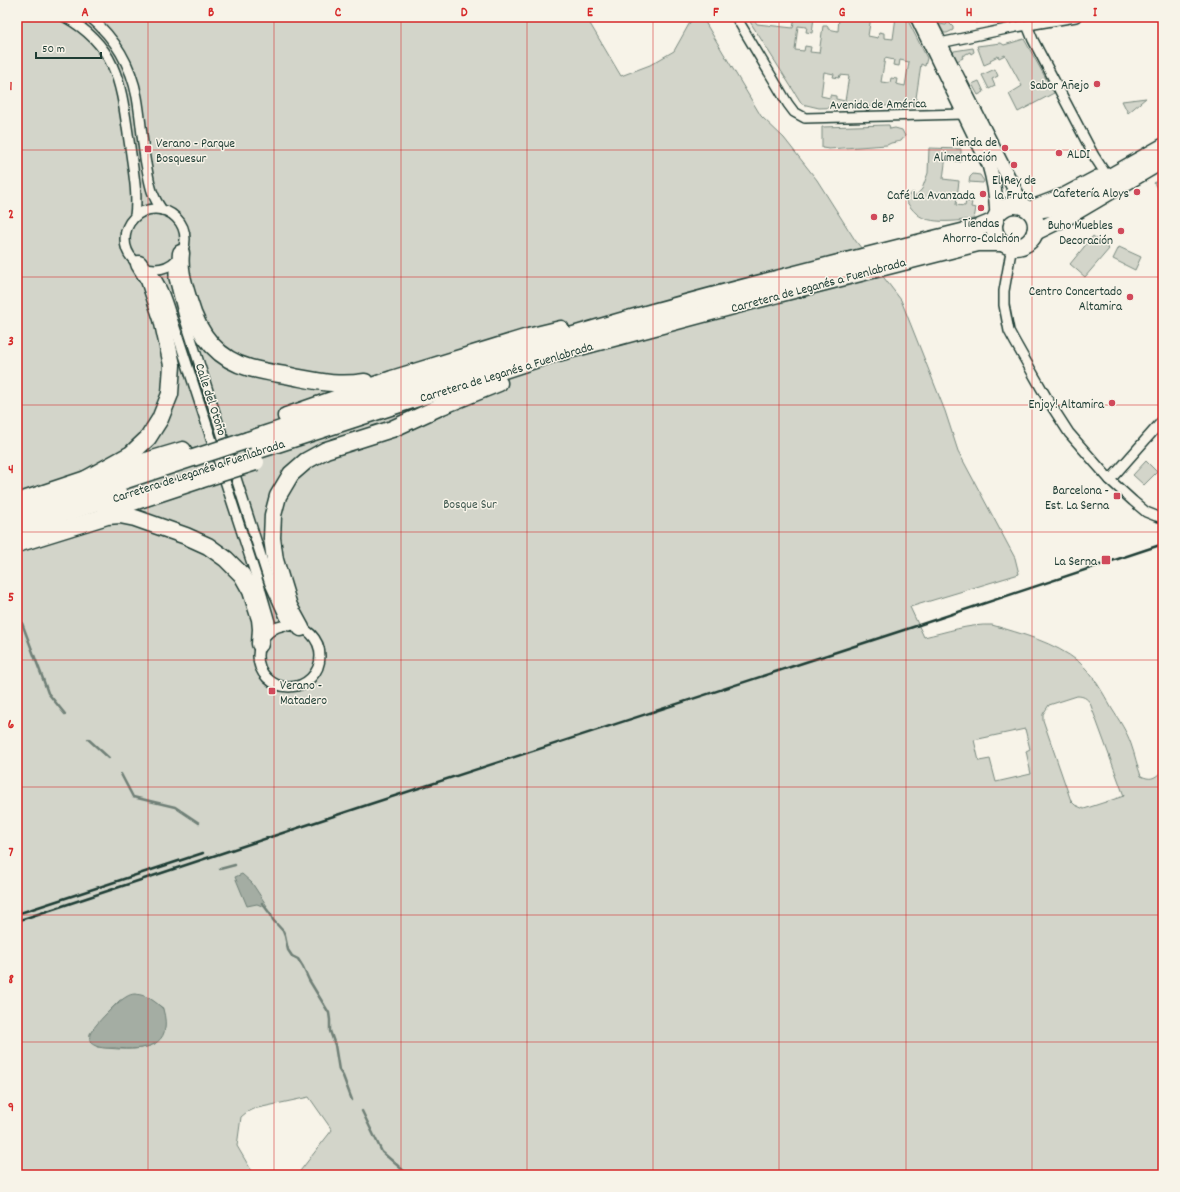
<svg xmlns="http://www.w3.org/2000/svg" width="1180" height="1192" viewBox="0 0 1180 1192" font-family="Dekko,sans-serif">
	<rect width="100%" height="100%" fill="#f7f3e8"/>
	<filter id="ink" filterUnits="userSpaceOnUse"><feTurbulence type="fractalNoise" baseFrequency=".025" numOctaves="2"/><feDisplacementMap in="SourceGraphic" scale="8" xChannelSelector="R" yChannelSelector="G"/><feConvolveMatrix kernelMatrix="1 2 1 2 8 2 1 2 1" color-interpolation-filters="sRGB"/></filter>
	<g filter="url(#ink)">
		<!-- green -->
		<g fill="#d3d5ca" stroke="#79897f" fill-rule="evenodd">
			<path d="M17,17H586L621,76L650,65L674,51L693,17H702L761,116L784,138L817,180L855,240L901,300L945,411L958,451L1015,558L1019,574L910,607L924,637C947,632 968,624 992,625C1022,634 1054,642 1079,662C1093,674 1103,693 1112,709C1119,720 1127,732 1131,744C1135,755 1137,766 1141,776C1150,780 1154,779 1161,772L1163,775V1175H297L332,1130L309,1097L253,1109L247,1112L241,1117L237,1146L254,1175H17ZM1077,696C1083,696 1087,698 1090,703L1124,796L1084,809L1075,805L1071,801L1043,720V714L1049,705ZM1025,729L1030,749L1026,751L1031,774L996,782L990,759L979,761L974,740ZM149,998L163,1008L155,1044C137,1052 117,1049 97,1047L90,1034L106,1014L120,1000Z"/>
			<path d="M747,17H752L757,24L793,28L795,17H814L812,33L806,32L807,27L798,26L795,50L804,51L805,46L811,47L810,52L819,53L823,26H828V29L838,31L839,17H871L868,36L878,38L879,32L884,33V38L893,39L896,17H906L927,58L925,66L921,64L915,105L819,108L802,104ZM885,58L894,60L893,65L899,66L900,60L909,62L905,86L896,84L897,79L891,78L890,83L881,82ZM824,72L834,74L833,77L839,78L840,75L849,76L845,101L836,99V96L830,95V98L821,96Z"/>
			<polygon points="976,17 1001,17 975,23"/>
			<polygon points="948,22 953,27 953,30 947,33 944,33 939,24 946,25"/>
			<polygon points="1024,39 1054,93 1018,112 1009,94 1022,86 1005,55 999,58 998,56 990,60 991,62 984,65 977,46 1001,43 1004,45"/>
			<polygon points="973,48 974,52 971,54 970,52 962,56 963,58 957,61 953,54 954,51"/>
			<polygon points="995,69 998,76 992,79 995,86 989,89 982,75"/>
			<polygon points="979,81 984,92 978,95 972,84"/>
			<polygon points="1146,98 1128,113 1122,101"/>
			<polygon points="887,125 889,125 890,129 895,128 902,130 905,136 901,141 891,143 887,145 829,149 822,148 822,127"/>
			<path d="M929,148L961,149V162L955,161V157L946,156L943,179L959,181L956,205L965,206L966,201L972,202L971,207L976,208L974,219C958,221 929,225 917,214C912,210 908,204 905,199L913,192L915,197L922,189L928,173Z"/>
			<polygon points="973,174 980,175 984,181 983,183 969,182 970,177"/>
			<polygon points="1163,178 1163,186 1158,190 1154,183"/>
			<polygon points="1093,236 1109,249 1085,277 1070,264"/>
			<polygon points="1119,247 1141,257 1135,270 1113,259"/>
			<polygon points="1146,461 1157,472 1144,485 1133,475"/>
		</g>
		<!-- water -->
		<g fill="#a4ada3" stroke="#6f8077">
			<polygon points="242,874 252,883 267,906 262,906 257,904 247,906 235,877"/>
			<path d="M135,994C147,995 155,1001 163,1009C174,1047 145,1051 115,1048C107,1048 98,1049 91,1043C90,1040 89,1038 90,1034C94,1025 117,1002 126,997C129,995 132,994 135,994Z"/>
		</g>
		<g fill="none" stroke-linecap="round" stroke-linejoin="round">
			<!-- stream -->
			<g stroke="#6f8077" stroke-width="2.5">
				<polyline points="17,19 19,17"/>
				<polyline points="17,610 43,679 48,693 65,714"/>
				<polyline points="88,739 109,758"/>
				<polyline points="121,774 133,797 175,807 199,823"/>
				<polyline points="220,869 235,865"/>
				<polyline points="262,903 271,915 273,920 283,931 285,936 288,950 292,956 298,959 303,967 309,980 329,1013 330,1020 330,1031 335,1045 339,1070 343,1076 352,1100"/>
				<polyline points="362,1111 382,1152 405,1172"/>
			</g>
			<defs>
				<g id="minor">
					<path d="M65,17C121,48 121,90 130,147C133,170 138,193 135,216"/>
					<path d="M90,17C115,38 131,65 137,97C141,119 142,142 146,164C150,183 150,193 162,210"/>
					<polyline points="736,17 788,104 794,112 805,118 964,114"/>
					<polyline points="1027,25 1033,40 1094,156 1109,179"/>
					<polyline points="940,43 1016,27 1076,17"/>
					<polyline points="1034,204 1063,193 1097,175 1108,178"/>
					<circle cx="155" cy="239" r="30"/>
					<polyline points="1012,246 1004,291 1004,305 1009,331 1015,342 1049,402 1069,433 1110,480 1133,501 1146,512 1156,516 1163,518"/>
					<polyline points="174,266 174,278 183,313 270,584 289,626"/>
					<path d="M150,270C161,283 166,299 171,315L260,588L270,622L267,634"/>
					<polyline points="1110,480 1163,420"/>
					<circle cx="289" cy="656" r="31"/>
				</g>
				<g id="secondary">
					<path d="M917,17L989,165C994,181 996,197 997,214"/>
					<polyline points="927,17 940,43 1023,206"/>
				</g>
				<g id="trunk">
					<circle cx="1015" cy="226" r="21"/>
					<polyline points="1030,211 1049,208 1062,204 1163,147"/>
					<polyline points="1035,232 1068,216 1163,160"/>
					<path d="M181,253C179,271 184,284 189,301C198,333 216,359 250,368C264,372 280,374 295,377C321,382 338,386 365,382"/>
					<polyline points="286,416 392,379 528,337 561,329"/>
					<path d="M248,440C383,395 517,350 653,312C761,282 869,255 978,228L995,221"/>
					<polyline points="253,452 550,355 782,293 978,243 1003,243"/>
					<polyline points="86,479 131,454 148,438 160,419 170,394 172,365 162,319 149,280 139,264"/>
					<polyline points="17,502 86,479 183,450"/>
					<polyline points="106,511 200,480"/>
					<polyline points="17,516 193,458"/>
					<polyline points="17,529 120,495"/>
					<polyline points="17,544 107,516 120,515 135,518 186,536 208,546 226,559 242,575 251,591 260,619 261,629 260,644"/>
					<polyline points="301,628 289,606 275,560 272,538 273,515 278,496 291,474 306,461 326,450 392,429 442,406 499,383"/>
				</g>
			</defs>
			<!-- minor casing -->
			<use href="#minor" stroke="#1f3d34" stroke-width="12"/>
			<!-- secondary casing -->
			<use href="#secondary" stroke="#1f3d34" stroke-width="16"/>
			<!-- trunk casing -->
			<use href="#trunk" stroke="#1f3d34" stroke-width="19"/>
			<!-- minor -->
			<use href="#minor" stroke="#f7f3e8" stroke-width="9"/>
			<!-- secondary -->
			<use href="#secondary" stroke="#f7f3e8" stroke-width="13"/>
			<!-- trunk -->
			<use href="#trunk" stroke="#f7f3e8" stroke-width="16"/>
			<!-- rail -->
			<g stroke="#1f3d34" stroke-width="2.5">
				<polyline points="17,914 203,853"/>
				<polyline points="17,921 361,807 910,628 1163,544"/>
			</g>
			<defs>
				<g id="trunk-bridge">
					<polyline points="193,458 248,440"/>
					<polyline points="200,480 256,462"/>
				</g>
			</defs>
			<!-- trunk-bridge casing -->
			<use href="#trunk-bridge" stroke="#1f3d34" stroke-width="19" stroke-linecap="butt"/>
			<!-- trunk-bridge -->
			<use href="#trunk-bridge" stroke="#f7f3e8" stroke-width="16"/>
		</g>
	</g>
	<!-- grid -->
	<path fill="none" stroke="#d62828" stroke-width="1" stroke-opacity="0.55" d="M148,17V1175M274,17V1175M401,17V1175M527,17V1175M653,17V1175M779,17V1175M906,17V1175M1032,17V1175M17,150H1163M17,277H1163M17,405H1163M17,532H1163M17,660H1163M17,787H1163M17,915H1163M17,1042H1163"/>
	<!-- markers -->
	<g fill="#d1495b" stroke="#f7f3e8" stroke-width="1.5">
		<circle cx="1097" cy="84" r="4"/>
		<circle cx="1005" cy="148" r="4"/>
		<rect x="144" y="145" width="8" height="8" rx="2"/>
		<circle cx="1059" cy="153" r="4"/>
		<circle cx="1014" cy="165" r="4"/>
		<circle cx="1137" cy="192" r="4"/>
		<circle cx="983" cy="194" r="4"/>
		<circle cx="981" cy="208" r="4"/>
		<circle cx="874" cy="217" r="4"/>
		<circle cx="1121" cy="231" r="4"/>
		<circle cx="1130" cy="297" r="4"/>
		<circle cx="1112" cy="403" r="4"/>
		<rect x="1113" y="492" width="8" height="8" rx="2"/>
		<rect x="1101" y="555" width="10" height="10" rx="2"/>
		<rect x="268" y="687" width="8" height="8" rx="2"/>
	</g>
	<g text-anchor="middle" stroke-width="3" stroke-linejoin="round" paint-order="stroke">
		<!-- poi labels -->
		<g font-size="13" fill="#1f3d34" stroke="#f7f3e8" text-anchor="end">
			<text x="1089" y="89">Sabor Añejo</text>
			<text x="997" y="146">Tienda de<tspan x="997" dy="15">Alimentación</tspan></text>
			<text x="156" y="147" text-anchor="start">Verano - Parque<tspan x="156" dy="15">Bosquesur</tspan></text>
			<text x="1067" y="158" text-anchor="start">ALDI</text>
			<text x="1014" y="184" text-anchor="middle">El Rey de<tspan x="1014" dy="15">la Fruta</tspan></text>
			<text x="1129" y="197">Cafetería Aloys</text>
			<text x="975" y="199">Café La Avanzada</text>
			<text x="882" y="222" text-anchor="start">BP</text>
			<text x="981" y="227" text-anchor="middle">Tiendas<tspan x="981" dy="15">Ahorro-Colchón</tspan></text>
			<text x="1113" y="229">Buho Muebles<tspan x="1113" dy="15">Decoración</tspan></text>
			<text x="1122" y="295">Centro Concertado<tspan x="1122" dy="15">Altamira</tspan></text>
			<text x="1104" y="408">Enjoy! Altamira</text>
			<text x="1109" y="494">Barcelona -<tspan x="1109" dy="15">Est. La Serna</tspan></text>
			<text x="1097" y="565">La Serna</text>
			<text x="280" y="689" text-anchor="start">Verano -<tspan x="280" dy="15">Matadero</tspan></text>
		</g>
		<!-- street labels -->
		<g font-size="13" fill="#1f3d34" stroke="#f7f3e8">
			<text transform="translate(878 103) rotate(-1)" y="5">Avenida de América</text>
			<text transform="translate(818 284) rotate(-15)" y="5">Carretera de Leganés a Fuenlabrada</text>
			<text transform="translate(506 371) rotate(-17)" y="5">Carretera de Leganés a Fuenlabrada</text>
			<text transform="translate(212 399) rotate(72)" y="5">Calle del Otoño</text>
			<text transform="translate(198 470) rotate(-18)" y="5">Carretera de Leganés a Fuenlabrada</text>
		</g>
		<!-- park labels -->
		<g font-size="13" fill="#435b52" stroke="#f7f3e8">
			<text x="470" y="508">Bosque Sur</text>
		</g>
	</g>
	<!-- margin -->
	<rect width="1180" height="1192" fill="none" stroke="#f7f3e8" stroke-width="44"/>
	<!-- scale -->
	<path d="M36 52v6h65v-6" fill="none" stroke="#1f3d34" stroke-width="2"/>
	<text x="42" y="52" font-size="12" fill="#1f3d34" stroke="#f7f3e8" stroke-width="3" paint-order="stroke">50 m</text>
	<rect x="22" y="22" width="1136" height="1148" fill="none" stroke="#d62828" stroke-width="1.5"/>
	<g font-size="13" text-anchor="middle" font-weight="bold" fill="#d62828">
		<text x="85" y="16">A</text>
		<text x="211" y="16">B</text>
		<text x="338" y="16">C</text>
		<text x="464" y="16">D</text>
		<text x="590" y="16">E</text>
		<text x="716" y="16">F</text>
		<text x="842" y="16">G</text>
		<text x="969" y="16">H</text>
		<text x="1095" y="16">I</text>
		<text x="11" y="90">1</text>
		<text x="11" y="218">2</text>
		<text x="11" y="345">3</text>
		<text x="11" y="473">4</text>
		<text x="11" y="601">5</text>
		<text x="11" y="728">6</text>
		<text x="11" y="856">7</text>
		<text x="11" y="983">8</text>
		<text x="11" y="1111">9</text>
	</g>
</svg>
